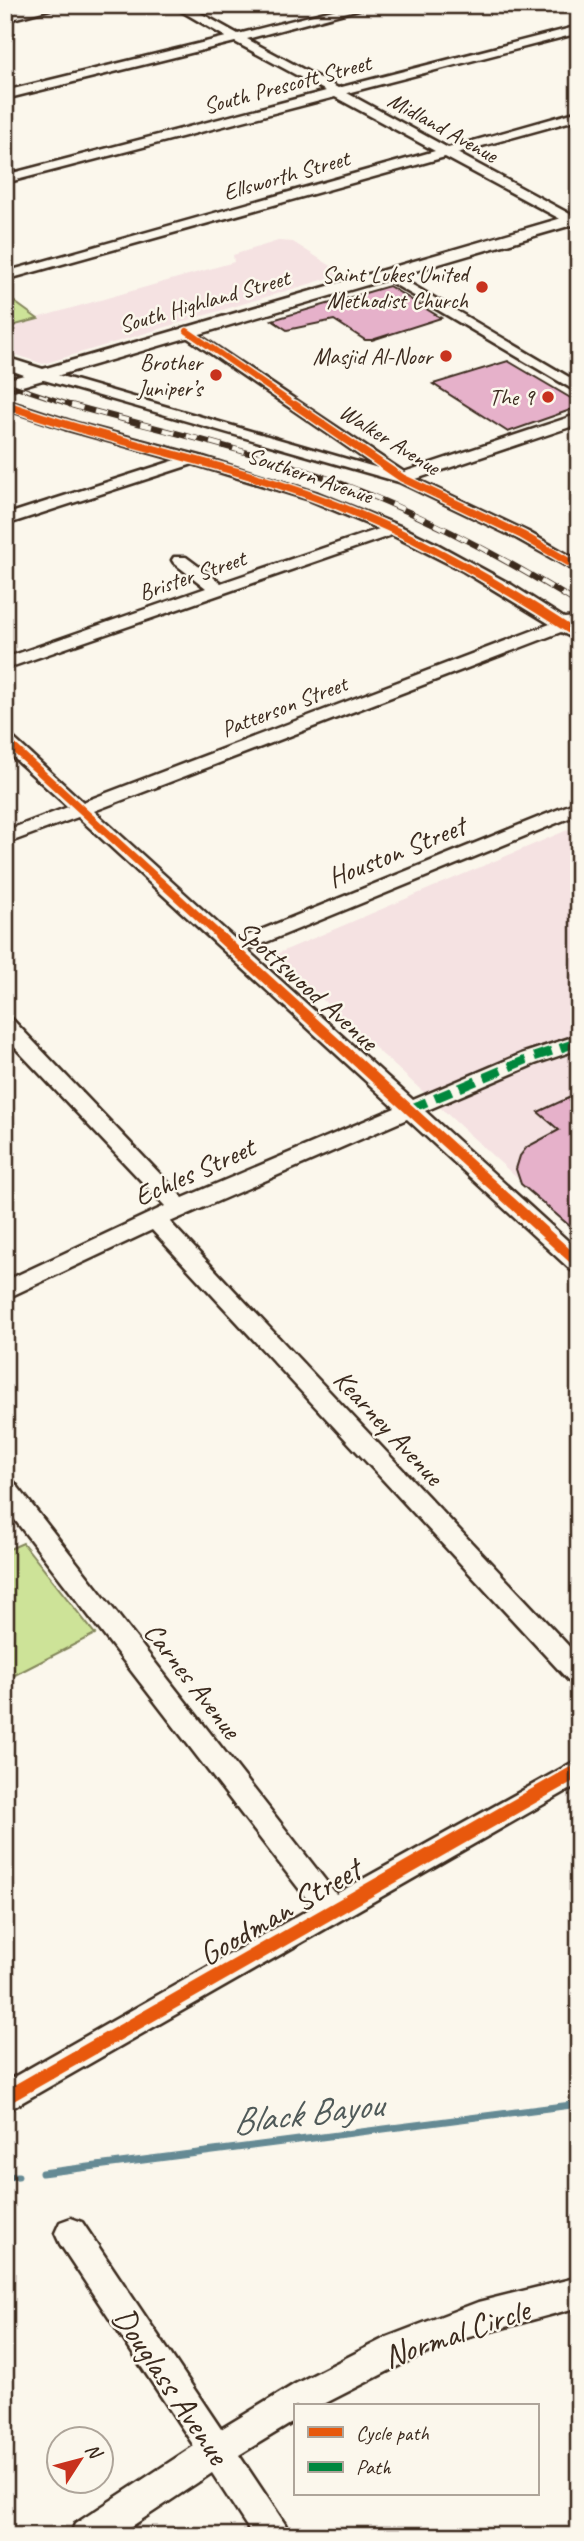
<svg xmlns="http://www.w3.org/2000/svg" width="584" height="2541" viewBox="0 0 584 2541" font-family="Caveat,sans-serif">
	<rect width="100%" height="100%" fill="#fbf7ec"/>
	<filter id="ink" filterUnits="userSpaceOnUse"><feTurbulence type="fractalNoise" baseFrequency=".0143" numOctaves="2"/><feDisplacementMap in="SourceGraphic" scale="14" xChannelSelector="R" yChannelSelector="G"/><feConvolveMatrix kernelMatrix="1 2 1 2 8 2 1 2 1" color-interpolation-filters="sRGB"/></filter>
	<g filter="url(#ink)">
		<!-- built -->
		<g fill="#f5e2e2">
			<polygon points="278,241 293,242 347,276 326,279 43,364 5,351 5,327 234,262 233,255"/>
			<polygon points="579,825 579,1235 274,955"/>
		</g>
		<!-- green -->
		<g fill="#cde398" stroke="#84865b" stroke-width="2">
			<polygon points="5,295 38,319 8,327 5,325"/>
			<polygon points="23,1543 95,1634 5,1680 5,1551"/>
		</g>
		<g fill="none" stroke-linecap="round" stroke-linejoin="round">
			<!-- stream -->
			<g stroke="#658a94" stroke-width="7">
				<polyline points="42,2173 579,2104"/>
				<polyline points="5,2177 18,2176"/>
			</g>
		</g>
		<!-- building -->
		<g fill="#e6b1ca" stroke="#3b2a1e" stroke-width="2">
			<polygon points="389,286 441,318 372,340 365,340 334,320 287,330 272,320"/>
			<polygon points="508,361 579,403 579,407 508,432 433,384"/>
			<polygon points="579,1093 579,1234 521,1184 516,1169 520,1156 527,1147 559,1130 538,1112"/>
		</g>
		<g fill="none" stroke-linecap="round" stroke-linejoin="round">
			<defs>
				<g id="minor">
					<polygon points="43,5 65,5 5,21 5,14"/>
					<polygon points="171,5 186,5 238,34 353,5 374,5 247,39 338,88 579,26 579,33 347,93 448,148 579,111 579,119 457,153 579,219 579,229 445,157 5,280 5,272 435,151 335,97 5,183 5,175 326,91 235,42 5,99 5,91 226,37"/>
					<polygon points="387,270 579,383 579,393 382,277 382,271"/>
					<polygon points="187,327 404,472 579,414 579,424 416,479 528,532 579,561 579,573 516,538 399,482 37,378 35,375 37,372 47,372 378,468 182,334 180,331 182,328"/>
					<polygon points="5,400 76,423 200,456 318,493 400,526 437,544 512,585 564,618 579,617 579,625 575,626 579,628 579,641 561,632 94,811 236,940 579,801 579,814 247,950 413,1100 521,1054 579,1035 579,1049 535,1064 425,1111 579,1251 579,1272 571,1270 407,1119 170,1222 579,1657 579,1685 570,1682 152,1230 5,1299 5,1281 165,1206 5,1037 5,1018 12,1019 183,1198 395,1108 78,817 5,844 5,831 68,807 5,750 5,735 11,736 83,802 550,624 463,571 392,535 5,669 5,658 206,588 174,563 172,560 174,557 186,557 221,583 379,529 307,499 193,464 5,525 5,515 176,460 65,429 5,409"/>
					<polygon points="5,1480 14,1482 336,1894 579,1759 579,1784 5,2112 5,2082 313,1907 5,1507"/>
					<polygon points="71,2218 82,2222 221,2429 295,2384 387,2337 478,2302 579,2277 579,2307 462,2339 410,2360 320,2406 295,2406 295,2421 239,2455 285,2524 290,2536 253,2536 212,2473 117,2536 70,2536 75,2524 194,2446 60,2244 55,2233 60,2222"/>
				</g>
				<polygon id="major" points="579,213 579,223 5,391 5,380 24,375 5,368 5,357 43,369"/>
			</defs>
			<!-- minor casing -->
			<use href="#minor" stroke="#3b2a1e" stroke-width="5"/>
			<!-- major casing -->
			<use href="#major" stroke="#3b2a1e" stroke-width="5"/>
			<!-- minor -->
			<use href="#minor" fill="#fbf7ec" fill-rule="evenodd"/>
			<!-- major -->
			<use href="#major" fill="#fbf7ec" fill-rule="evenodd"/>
			<defs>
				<polyline id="rail-far1" points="5,383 77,407"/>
				<path id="rail" d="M71,405C149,427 229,445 307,471C403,504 493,551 579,604"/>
			</defs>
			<!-- rail-far1 casing -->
			<use href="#rail-far1" stroke="#3b2a1e" stroke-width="4.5"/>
			<!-- rail casing -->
			<use href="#rail" stroke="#3b2a1e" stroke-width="6"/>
			<!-- rail-far1 -->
			<use href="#rail-far1" stroke="#fbf7ec" stroke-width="2.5" stroke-dasharray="9" stroke-linecap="butt"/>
			<!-- rail -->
			<use href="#rail" stroke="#fbf7ec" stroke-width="4.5" stroke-dasharray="12" stroke-linecap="butt"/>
			<!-- quiet -->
			<polyline stroke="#00873e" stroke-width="9" stroke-dasharray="18 9" stroke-linecap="butt" points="410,1109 528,1059 579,1042"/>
			<defs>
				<g id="cycleway-far3">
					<polyline points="187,331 297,407"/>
					<polyline points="5,404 12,407"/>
				</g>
				<g id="cycleway-far2">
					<path d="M7,405C107,441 212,460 312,496C407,530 495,580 579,636"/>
					<polyline points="295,405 402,478 522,535 579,568"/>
					<polyline points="5,740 221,937"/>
				</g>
				<polyline id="cycleway-far1" points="219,936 579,1264"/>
				<polyline id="cycleway" points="5,2098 579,1770"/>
			</defs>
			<!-- cycleway-far3 casing -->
			<use href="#cycleway-far3" stroke="#fbf7ec" stroke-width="9"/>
			<!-- cycleway-far2 casing -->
			<use href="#cycleway-far2" stroke="#fbf7ec" stroke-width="11"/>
			<!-- cycleway-far1 casing -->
			<use href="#cycleway-far1" stroke="#fbf7ec" stroke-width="15"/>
			<!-- cycleway casing -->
			<use href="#cycleway" stroke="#fbf7ec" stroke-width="18"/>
			<!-- cycleway-far3 -->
			<use href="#cycleway-far3" stroke="#e8590c" stroke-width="6"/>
			<!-- cycleway-far2 -->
			<use href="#cycleway-far2" stroke="#e8590c" stroke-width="8"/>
			<!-- cycleway-far1 -->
			<use href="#cycleway-far1" stroke="#e8590c" stroke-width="10"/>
			<!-- cycleway -->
			<use href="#cycleway" stroke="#e8590c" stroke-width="14"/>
		</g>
	</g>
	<!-- markers -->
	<g fill="#c8321e" stroke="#fbf7ec" stroke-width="2.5">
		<circle cx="482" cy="287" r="7"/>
		<circle cx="446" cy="356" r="7"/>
		<circle cx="216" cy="375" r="7"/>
		<circle cx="548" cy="397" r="7"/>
	</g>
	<g text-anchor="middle" stroke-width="5" stroke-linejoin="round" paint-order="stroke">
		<!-- far-street labels -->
		<g font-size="23" fill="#3b2a1e" stroke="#fbf7ec">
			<text transform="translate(287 84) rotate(-15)" y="8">South Prescott Street</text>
			<text transform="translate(443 127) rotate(29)" y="8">Midland Avenue</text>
			<text transform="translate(286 175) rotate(-16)" y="8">Ellsworth Street</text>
			<text transform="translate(204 301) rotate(-16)" y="8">South Highland Street</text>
			<text transform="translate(390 439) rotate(32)" y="8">Walker Avenue</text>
			<text transform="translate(310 475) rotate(19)" y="8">Southern Avenue</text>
			<text transform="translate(192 575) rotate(-19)" y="8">Brister Street</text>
			<text transform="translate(284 706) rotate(-21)" y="8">Patterson Street</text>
		</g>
		<!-- far-poi labels -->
		<g font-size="23" fill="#3b2a1e" stroke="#fbf7ec" text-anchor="end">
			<text x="468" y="282">Saint Lukes United<tspan x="468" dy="26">Methodist Church</tspan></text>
			<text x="432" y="364">Masjid Al-Noor</text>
			<text x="202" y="370">Brother<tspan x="202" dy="26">Juniper’s</tspan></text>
			<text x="534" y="405">The 9</text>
		</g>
		<!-- street labels -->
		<g font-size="28" fill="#3b2a1e" stroke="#fbf7ec">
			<text transform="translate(396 851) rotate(-22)" y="10">Houston Street</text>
			<text transform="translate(308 985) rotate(42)" y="10">Spottswood Avenue</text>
			<text transform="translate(194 1171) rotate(-24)" y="10">Echles Street</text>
			<text transform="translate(389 1427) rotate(47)" y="10">Kearney Avenue</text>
			<text transform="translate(193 1680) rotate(52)" y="10">Carnes Avenue</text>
		</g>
		<!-- near-street labels -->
		<g font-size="33" fill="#3b2a1e" stroke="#fbf7ec">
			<text transform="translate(279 1911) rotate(-30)" y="12">Goodman Street</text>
			<text transform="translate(456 2332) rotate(-19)" y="12">Normal Circle</text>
			<text transform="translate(172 2385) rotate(56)" y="12">Douglass Avenue</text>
		</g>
		<!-- near-water labels -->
		<g font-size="37" font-style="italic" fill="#505a59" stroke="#fbf7ec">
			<text transform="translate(307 2112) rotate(-7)" y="13">Black Bayou</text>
		</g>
	</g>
	<!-- margin -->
	<rect width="584" height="2541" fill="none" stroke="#fbf7ec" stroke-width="28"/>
	<rect x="14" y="14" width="556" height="2513" fill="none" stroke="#3b2a1e" stroke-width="2.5" filter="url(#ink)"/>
	<!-- legend -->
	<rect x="294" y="2404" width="245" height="91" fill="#fbf7ec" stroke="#aea59a" stroke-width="2"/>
	<rect x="308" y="2427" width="35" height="10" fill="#e8590c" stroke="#aea59a" stroke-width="2"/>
	<text x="356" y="2440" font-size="21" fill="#3b2a1e">Cycle path</text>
	<rect x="308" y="2462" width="35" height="10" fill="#00873e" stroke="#aea59a" stroke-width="2"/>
	<text x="356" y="2474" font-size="21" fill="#3b2a1e">Path</text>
	<!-- north arrow -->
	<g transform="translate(80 2460) rotate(54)"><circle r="33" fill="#fbf7ec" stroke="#aea59a" stroke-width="2"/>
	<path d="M0-5L12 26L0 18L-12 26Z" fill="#c8321e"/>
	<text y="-10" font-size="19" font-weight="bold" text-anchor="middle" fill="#3b2a1e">N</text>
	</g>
</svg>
